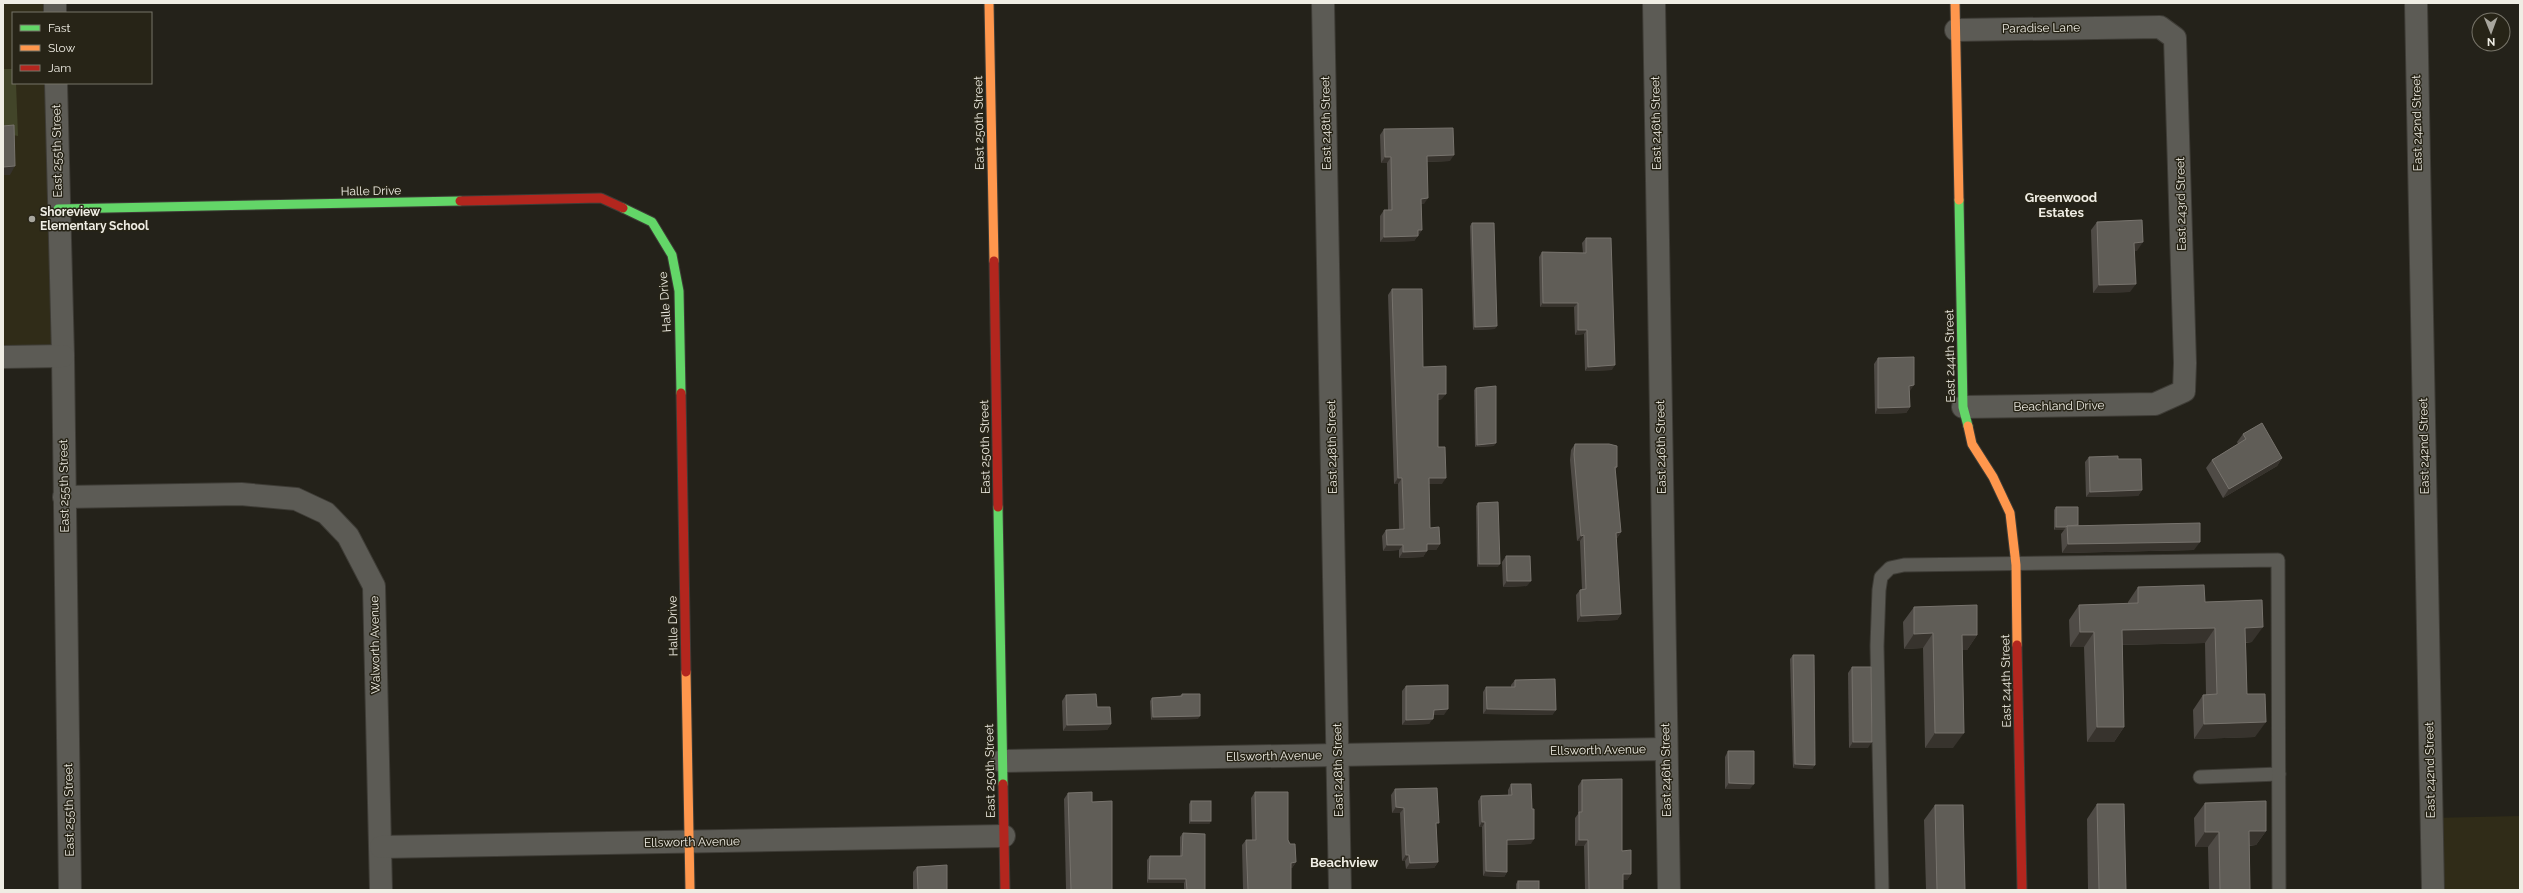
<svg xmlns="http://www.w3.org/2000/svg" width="2523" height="893" viewBox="0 0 2523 893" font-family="Raleway,sans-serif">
	<rect width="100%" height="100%" fill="#24221a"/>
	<!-- built -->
	<g fill="#302c18">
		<polygon points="3,3 56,3 56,13 13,13 13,83 58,83 63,356 3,357"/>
		<polygon points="2520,816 2520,890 2433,890 2431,818"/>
	</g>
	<!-- green -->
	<polygon fill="#424529" points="3,69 13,69 13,83 16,83 18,136 3,133"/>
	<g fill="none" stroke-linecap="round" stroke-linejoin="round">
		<defs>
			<g id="lane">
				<polyline points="2200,777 2279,774"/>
				<polyline points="1882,890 1877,646 1879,590 1881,577 1890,568 1904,565 2278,560 2279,890"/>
			</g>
			<g id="street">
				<polyline points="55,3 55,13"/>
				<polyline points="1323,3 1340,890"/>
				<polyline points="1654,3 1669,890"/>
				<polyline points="2416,3 2433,890"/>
				<polyline points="1956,30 2160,27 2175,38 2185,363 2184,391 2155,404 1963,407"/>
				<polyline points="56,83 63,356 70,890"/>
				<polyline points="3,357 63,356"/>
				<polyline points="64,497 241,494 296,499 326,513 348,536 374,586 381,890"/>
				<polyline points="1002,761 1666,749"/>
				<polyline points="381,847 1004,836"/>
			</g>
			<g id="fast">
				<polyline points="1959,200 1963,407 1968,426"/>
				<polyline points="623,208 652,222 672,255 679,291 681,393"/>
				<polyline points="58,209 460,201"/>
				<polyline points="998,507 1003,784"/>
			</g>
			<g id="slow">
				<polyline points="989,3 994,261"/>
				<polyline points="1955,3 1959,200"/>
				<polyline points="1968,426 1972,444 1993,477 2010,513 2016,565 2017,645"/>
				<polyline points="686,672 690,890"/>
			</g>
			<g id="jam">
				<polyline points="460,201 601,198 623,208"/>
				<polyline points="994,261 998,507"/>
				<polyline points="681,393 686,672"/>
				<polyline points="2017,645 2022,890"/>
				<polyline points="1003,784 1005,890"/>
			</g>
		</defs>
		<!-- lane casing -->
		<use href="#lane" stroke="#3e3c36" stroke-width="15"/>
		<!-- street casing -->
		<use href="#street" stroke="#3e3c36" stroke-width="24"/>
		<!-- fast casing -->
		<use href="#fast" stroke="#3e3c36" stroke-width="11"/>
		<!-- slow casing -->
		<use href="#slow" stroke="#3e3c36" stroke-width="11"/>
		<!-- jam casing -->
		<use href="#jam" stroke="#3e3c36" stroke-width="11"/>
		<!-- lane -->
		<use href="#lane" stroke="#5c5b55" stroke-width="13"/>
		<!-- street -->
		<use href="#street" stroke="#5c5b55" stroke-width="22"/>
		<!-- fast -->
		<use href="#fast" stroke="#63d668" stroke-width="9"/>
		<!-- slow -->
		<use href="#slow" stroke="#ff974d" stroke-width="9"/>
		<!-- jam -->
		<use href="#jam" stroke="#b3261e" stroke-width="9"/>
	</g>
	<!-- wall -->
	<g fill="#4f4b46">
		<polygon points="1384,129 1450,161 1427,162 1424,204 1421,204 1422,230 1414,241 1380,242 1380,216 1384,210 1388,210 1387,163 1381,163 1380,135"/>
		<polygon points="2097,222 2137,251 2135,251 2130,292 2093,293 2091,230"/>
		<polygon points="1472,223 1495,329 1473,330 1470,226"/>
		<polygon points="1586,238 1612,370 1585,371 1584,334 1575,335 1574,307 1540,307 1539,257 1542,252 1583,253 1582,243"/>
		<polygon points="1392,289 1423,367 1442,399 1438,400 1438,447 1442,484 1429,484 1430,528 1440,544 1436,550 1427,550 1423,557 1399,558 1399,550 1383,551 1382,536 1386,530 1399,529 1398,484 1394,484 1388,295"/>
		<polygon points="1878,358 1910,391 1910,407 1906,413 1875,414 1874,364"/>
		<polygon points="1476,388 1494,446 1475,447 1474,390"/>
		<polygon points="2243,434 2282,458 2277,466 2223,498 2206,468 2212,460 2238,444 2237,442"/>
		<polygon points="1575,444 1617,467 1615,470 1621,532 1617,538 1616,538 1621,614 1617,620 1577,622 1576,595 1580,590 1582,590 1580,541 1577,541 1570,460 1571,450"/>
		<polygon points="2089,457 2118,459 2142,490 2138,496 2086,497 2085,462"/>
		<polygon points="1478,503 1498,567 1477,567 1476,506"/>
		<polygon points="2056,507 2078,525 2194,550 2062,553 2061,534 2064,530 2054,530 2054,510"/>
		<polygon points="1506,556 1527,586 1503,587 1502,562"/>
		<polygon points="2138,587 2205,602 2252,642 2246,643 2247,694 2255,737 2194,739 2193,710 2203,695 2206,695 2205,643 2122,645 2124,727 2114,742 2087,742 2084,647 2070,647 2069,620 2079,605 2128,604 2128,602"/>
		<polygon points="1914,607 1977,635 1967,650 1962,650 1953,748 1925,748 1923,648 1904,649 1903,622"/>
		<polygon points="1793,655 1815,765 1812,769 1793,768 1790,659"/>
		<polygon points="1852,667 1868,748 1849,748 1848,673"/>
		<polygon points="1515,680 1556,710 1552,715 1483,714 1483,692 1486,687 1511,687 1511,685"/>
		<polygon points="1406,686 1444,715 1433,715 1429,724 1402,725 1402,691"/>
		<polygon points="1182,694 1198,719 1151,720 1150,701 1152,698 1180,696"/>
		<polygon points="1066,695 1097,707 1111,724 1107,730 1063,731 1062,701"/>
		<polygon points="1728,751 1750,789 1725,789 1725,757"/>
		<polygon points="1582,780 1622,851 1631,874 1627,880 1623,880 1623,890 1585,890 1584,846 1575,846 1575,818 1578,814 1578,786"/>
		<polygon points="1511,784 1531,844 1507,845 1507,872 1504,877 1483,876 1482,827 1479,827 1478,801 1481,796 1508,795 1508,790"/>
		<polygon points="1395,789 1436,826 1438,862 1434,868 1406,869 1405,861 1402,861 1400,813 1392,813 1391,795"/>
		<polygon points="1255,792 1288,840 1296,862 1292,868 1291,868 1291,890 1243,890 1242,845 1246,840 1252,840 1251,798"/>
		<polygon points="1068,793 1092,802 1112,890 1066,890 1064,799"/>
		<polygon points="1191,801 1211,821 1209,824 1189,824 1189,804"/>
		<polygon points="2205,803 2266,831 2256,845 2249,846 2250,890 2209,890 2208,847 2195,847 2194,818"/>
		<polygon points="2097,804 2126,890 2088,890 2087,819"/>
		<polygon points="1935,805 1965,890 1926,890 1924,820"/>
		<polygon points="1183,833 1205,890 1184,890 1184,883 1147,883 1147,860 1150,856 1180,856 1180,837"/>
		<polygon points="917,867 947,890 913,890 913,872"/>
		<polygon points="1518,881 1539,890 1516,890 1516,884"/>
	</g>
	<!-- shaded-wall -->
	<g fill="#37332d">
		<polygon points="1454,155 1450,161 1423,162 1427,156"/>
		<polygon points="1385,157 1391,157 1387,163 1381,163"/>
		<polygon points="15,166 10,175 3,175 3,167"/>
		<polygon points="1428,198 1424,204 1417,204 1421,199"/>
		<polygon points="1418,230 1422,230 1414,241 1380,242 1384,237"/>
		<polygon points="2143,242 2137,251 2128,251 2134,243"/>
		<polygon points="2136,284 2130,292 2093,293 2099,285"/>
		<polygon points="1543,303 1578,303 1574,307 1540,307"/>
		<polygon points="1497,326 1495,329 1473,330 1475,327"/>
		<polygon points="1578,330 1587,330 1584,334 1575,335"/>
		<polygon points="1615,365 1612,370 1585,371 1588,367"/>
		<polygon points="1914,385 1910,391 1905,391 1909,386"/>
		<polygon points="1438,394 1446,394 1442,399 1434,400"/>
		<polygon points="1910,407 1906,413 1875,414 1878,408"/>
		<polygon points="1496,443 1494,446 1475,447 1477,445"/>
		<polygon points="2282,458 2277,466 2223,498 2229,489"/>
		<polygon points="1398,478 1402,478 1398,484 1394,484"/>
		<polygon points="1429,478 1446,478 1442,484 1425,484"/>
		<polygon points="2142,490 2138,496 2086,497 2090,492"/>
		<polygon points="2056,527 2066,527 2064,530 2054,530"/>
		<polygon points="1621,532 1617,538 1612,538 1616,533"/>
		<polygon points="1584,535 1580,541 1577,541 1581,536"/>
		<polygon points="2200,542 2194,550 2062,553 2068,544"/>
		<polygon points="1427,544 1440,544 1436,550 1423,550"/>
		<polygon points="1387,545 1403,545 1399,550 1383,551"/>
		<polygon points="1427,551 1423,557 1399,558 1403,552"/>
		<polygon points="1479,564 1500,564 1498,567 1477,567"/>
		<polygon points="1507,581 1531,581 1527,586 1503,587"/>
		<polygon points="1621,614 1617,620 1577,622 1581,616"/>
		<polygon points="2263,627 2252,642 2235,643 2245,628"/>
		<polygon points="2215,628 2205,643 2111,645 2122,630"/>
		<polygon points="2080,632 2094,632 2084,647 2070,647"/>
		<polygon points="1933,633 1923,648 1904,649 1914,634"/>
		<polygon points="1962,635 1977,635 1967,650 1951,650"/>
		<polygon points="1448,709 1444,715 1430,715 1434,710"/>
		<polygon points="1487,709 1556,710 1552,715 1483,714"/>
		<polygon points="1200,716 1198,719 1151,720 1153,717"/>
		<polygon points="1433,719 1429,724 1402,725 1406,720"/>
		<polygon points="2266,722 2255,737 2194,739 2204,724"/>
		<polygon points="1111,724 1107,730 1063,731 1067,725"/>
		<polygon points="2097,727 2124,727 2114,742 2087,742"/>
		<polygon points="1935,733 1964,733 1953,748 1925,748"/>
		<polygon points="1853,742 1872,742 1868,748 1849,748"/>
		<polygon points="1795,764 1815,765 1812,769 1793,768"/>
		<polygon points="1729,783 1754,784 1750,789 1725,789"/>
		<polygon points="1396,807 1404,808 1400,813 1392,813"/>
		<polygon points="1191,821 1211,821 1209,824 1189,824"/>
		<polygon points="1482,822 1485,822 1482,827 1479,827"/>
		<polygon points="2249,831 2266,831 2256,845 2238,846"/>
		<polygon points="2205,832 2219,832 2208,847 2195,847"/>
		<polygon points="1534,839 1531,844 1503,845 1507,840"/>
		<polygon points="1579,840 1588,840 1584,846 1575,846"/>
		<polygon points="1406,855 1409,855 1405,861 1402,861"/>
		<polygon points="1296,862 1292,868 1287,868 1291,863"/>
		<polygon points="1438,862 1434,868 1406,869 1410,863"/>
		<polygon points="1486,871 1507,872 1504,877 1483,876"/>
		<polygon points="1623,874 1631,874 1627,880 1619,880"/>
		<polygon points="1149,879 1186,879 1184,883 1147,883"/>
	</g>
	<!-- building -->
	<g fill="#605d57" stroke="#77736d">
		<polygon points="14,125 15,166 3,167 3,126"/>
		<polygon points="1453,128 1454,155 1427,156 1428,198 1421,199 1422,230 1418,230 1418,236 1384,237 1384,210 1392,210 1391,157 1385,157 1384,129"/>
		<polygon points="2142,220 2143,242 2134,243 2136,284 2099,285 2097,222"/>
		<polygon points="1472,223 1494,223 1497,326 1475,327"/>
		<polygon points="1586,238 1611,238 1615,365 1588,367 1587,330 1578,330 1578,303 1543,303 1542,252 1586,253"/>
		<polygon points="1392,289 1422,289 1423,367 1446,366 1446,394 1438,394 1438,447 1445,447 1446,478 1429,478 1430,528 1439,527 1440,544 1427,544 1427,551 1403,552 1403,545 1387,545 1386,530 1404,529 1402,478 1398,478"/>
		<polygon points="1914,357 1914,385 1909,386 1910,407 1878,408 1878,358"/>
		<polygon points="1496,386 1496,443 1477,445 1476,388"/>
		<polygon points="2262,423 2282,458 2229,489 2212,460 2246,439 2243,434"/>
		<polygon points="1575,444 1609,444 1617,446 1617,467 1615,467 1621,532 1616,533 1621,614 1581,616 1580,590 1586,589 1584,535 1581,536 1574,454"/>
		<polygon points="2118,456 2118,459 2141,459 2142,490 2090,492 2089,457"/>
		<polygon points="1498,502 1500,564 1479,564 1478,503"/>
		<polygon points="2056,507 2078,507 2078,525 2067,526 2066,527 2056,527"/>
		<polygon points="2200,523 2200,542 2068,544 2067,526"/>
		<polygon points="1506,556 1530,556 1531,581 1507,581"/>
		<polygon points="2204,585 2205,602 2262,600 2263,627 2245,628 2247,694 2265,694 2266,722 2204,724 2203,695 2217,694 2215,628 2122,630 2124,727 2097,727 2094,632 2080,632 2079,605 2138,603 2138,587"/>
		<polygon points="1977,605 1977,635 1962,635 1964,733 1935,733 1933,633 1914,634 1914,607"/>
		<polygon points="1793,655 1814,655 1815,765 1795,764"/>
		<polygon points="1852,667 1871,667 1872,742 1853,742"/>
		<polygon points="1555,679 1556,710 1487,709 1486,687 1515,687 1515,680"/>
		<polygon points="1448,685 1448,709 1434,710 1433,719 1406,720 1406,686"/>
		<polygon points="1096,694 1097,707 1110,707 1111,724 1067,725 1066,695"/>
		<polygon points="1182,694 1200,694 1200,716 1153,717 1152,698 1182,696"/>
		<polygon points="1728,751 1754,751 1754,784 1729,783"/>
		<polygon points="1622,779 1622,851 1631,850 1631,874 1623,874 1623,890 1589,890 1588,840 1579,840 1579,812 1582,812 1582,780"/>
		<polygon points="1511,784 1531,784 1532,809 1534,809 1534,839 1507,840 1507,872 1486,871 1485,822 1482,822 1481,796 1512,795"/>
		<polygon points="1437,788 1439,823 1436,823 1438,862 1410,863 1409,855 1406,855 1404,808 1396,807 1395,789"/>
		<polygon points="1092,792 1092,802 1112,801 1112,890 1071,890 1068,793"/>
		<polygon points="1255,792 1288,792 1288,840 1290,844 1295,844 1296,862 1291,863 1291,890 1248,890 1246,840 1256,840"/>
		<rect x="1191" y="801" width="20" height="20"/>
		<polygon points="2266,801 2266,831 2249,831 2250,890 2220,890 2219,832 2205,832 2205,803"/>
		<polygon points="2097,804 2124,804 2126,890 2099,890"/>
		<polygon points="1935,805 1963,805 1965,890 1937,890"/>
		<polygon points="1183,833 1205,834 1205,890 1187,890 1186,879 1149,879 1150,856 1182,856"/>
		<polygon points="947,865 947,890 918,890 917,867"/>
		<rect x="1518" y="881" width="21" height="9"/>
	</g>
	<!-- markers -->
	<circle fill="#a8a69d" stroke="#272417" stroke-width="1.5" cx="32" cy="219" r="4"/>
	<g text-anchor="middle" stroke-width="3" stroke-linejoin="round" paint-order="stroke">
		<!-- street labels -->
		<g font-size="12" fill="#efede4" stroke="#272417">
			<text transform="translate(2041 28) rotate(-1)" y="4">Paradise Lane</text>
			<text transform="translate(979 123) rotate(-91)" y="4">East 250th Street</text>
			<text transform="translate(1326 123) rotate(-91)" y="4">East 248th Street</text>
			<text transform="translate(1656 123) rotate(-91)" y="4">East 246th Street</text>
			<text transform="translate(2417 123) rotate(-91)" y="4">East 242nd Street</text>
			<text transform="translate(57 151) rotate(-91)" y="4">East 255th Street</text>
			<text transform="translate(371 191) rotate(-1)" y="4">Halle Drive</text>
			<text transform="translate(2181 204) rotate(-91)" y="4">East 243rd Street</text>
			<text transform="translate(665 302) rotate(-94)" y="4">Halle Drive</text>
			<text transform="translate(1950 356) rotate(-91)" y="4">East 244th Street</text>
			<text transform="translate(2059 406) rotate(-1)" y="4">Beachland Drive</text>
			<text transform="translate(2424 446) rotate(-91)" y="4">East 242nd Street</text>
			<text transform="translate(985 447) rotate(-91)" y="4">East 250th Street</text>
			<text transform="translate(1332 447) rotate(-91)" y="4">East 248th Street</text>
			<text transform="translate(1661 447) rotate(-91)" y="4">East 246th Street</text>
			<text transform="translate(64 486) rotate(-91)" y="4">East 255th Street</text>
			<text transform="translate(673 626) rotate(-91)" y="4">Halle Drive</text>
			<text transform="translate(375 645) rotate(-91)" y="4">Walworth Avenue</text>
			<text transform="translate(2006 681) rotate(-91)" y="4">East 244th Street</text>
			<text transform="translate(1598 750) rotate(-1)" y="4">Ellsworth Avenue</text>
			<text transform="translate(1274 756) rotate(-1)" y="4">Ellsworth Avenue</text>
			<text transform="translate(1338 770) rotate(-91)" y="4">East 248th Street</text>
			<text transform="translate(1666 770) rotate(-91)" y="4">East 246th Street</text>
			<text transform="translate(2430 770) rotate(-91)" y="4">East 242nd Street</text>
			<text transform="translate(990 771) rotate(-91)" y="4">East 250th Street</text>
			<text transform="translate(69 810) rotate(-91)" y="4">East 255th Street</text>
			<text transform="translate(692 842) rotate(-1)" y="4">Ellsworth Avenue</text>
		</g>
		<!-- poi labels -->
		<g font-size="12" font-weight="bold" fill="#efede4" stroke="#272417" text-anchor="start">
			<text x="40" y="216">Shoreview<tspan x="40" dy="14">Elementary School</tspan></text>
		</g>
		<!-- neighbourhood labels -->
		<g font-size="13" font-weight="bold" fill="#efede4" stroke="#272417">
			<text x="2061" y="202">Greenwood<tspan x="2061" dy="15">Estates</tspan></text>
			<text x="1344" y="867">Beachview</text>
		</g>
	</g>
	<!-- border -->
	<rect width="2523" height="893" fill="none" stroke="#efede4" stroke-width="8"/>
	<!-- legend -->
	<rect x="12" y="12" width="140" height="72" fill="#272417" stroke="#777469"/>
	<rect x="20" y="25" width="20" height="6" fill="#63d668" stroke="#777469"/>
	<text x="48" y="32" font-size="12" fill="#efede4">Fast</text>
	<rect x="20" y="45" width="20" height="6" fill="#ff974d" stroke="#777469"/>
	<text x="48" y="52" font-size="12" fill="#efede4">Slow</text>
	<rect x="20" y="65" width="20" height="6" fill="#b3261e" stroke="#777469"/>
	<text x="48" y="72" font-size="12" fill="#efede4">Jam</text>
	<!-- north arrow -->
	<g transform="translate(2491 32) rotate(179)"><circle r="19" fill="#272417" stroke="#777469"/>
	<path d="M0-3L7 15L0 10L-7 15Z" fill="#a8a69d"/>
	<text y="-6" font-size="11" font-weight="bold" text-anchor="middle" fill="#efede4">N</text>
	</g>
</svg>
